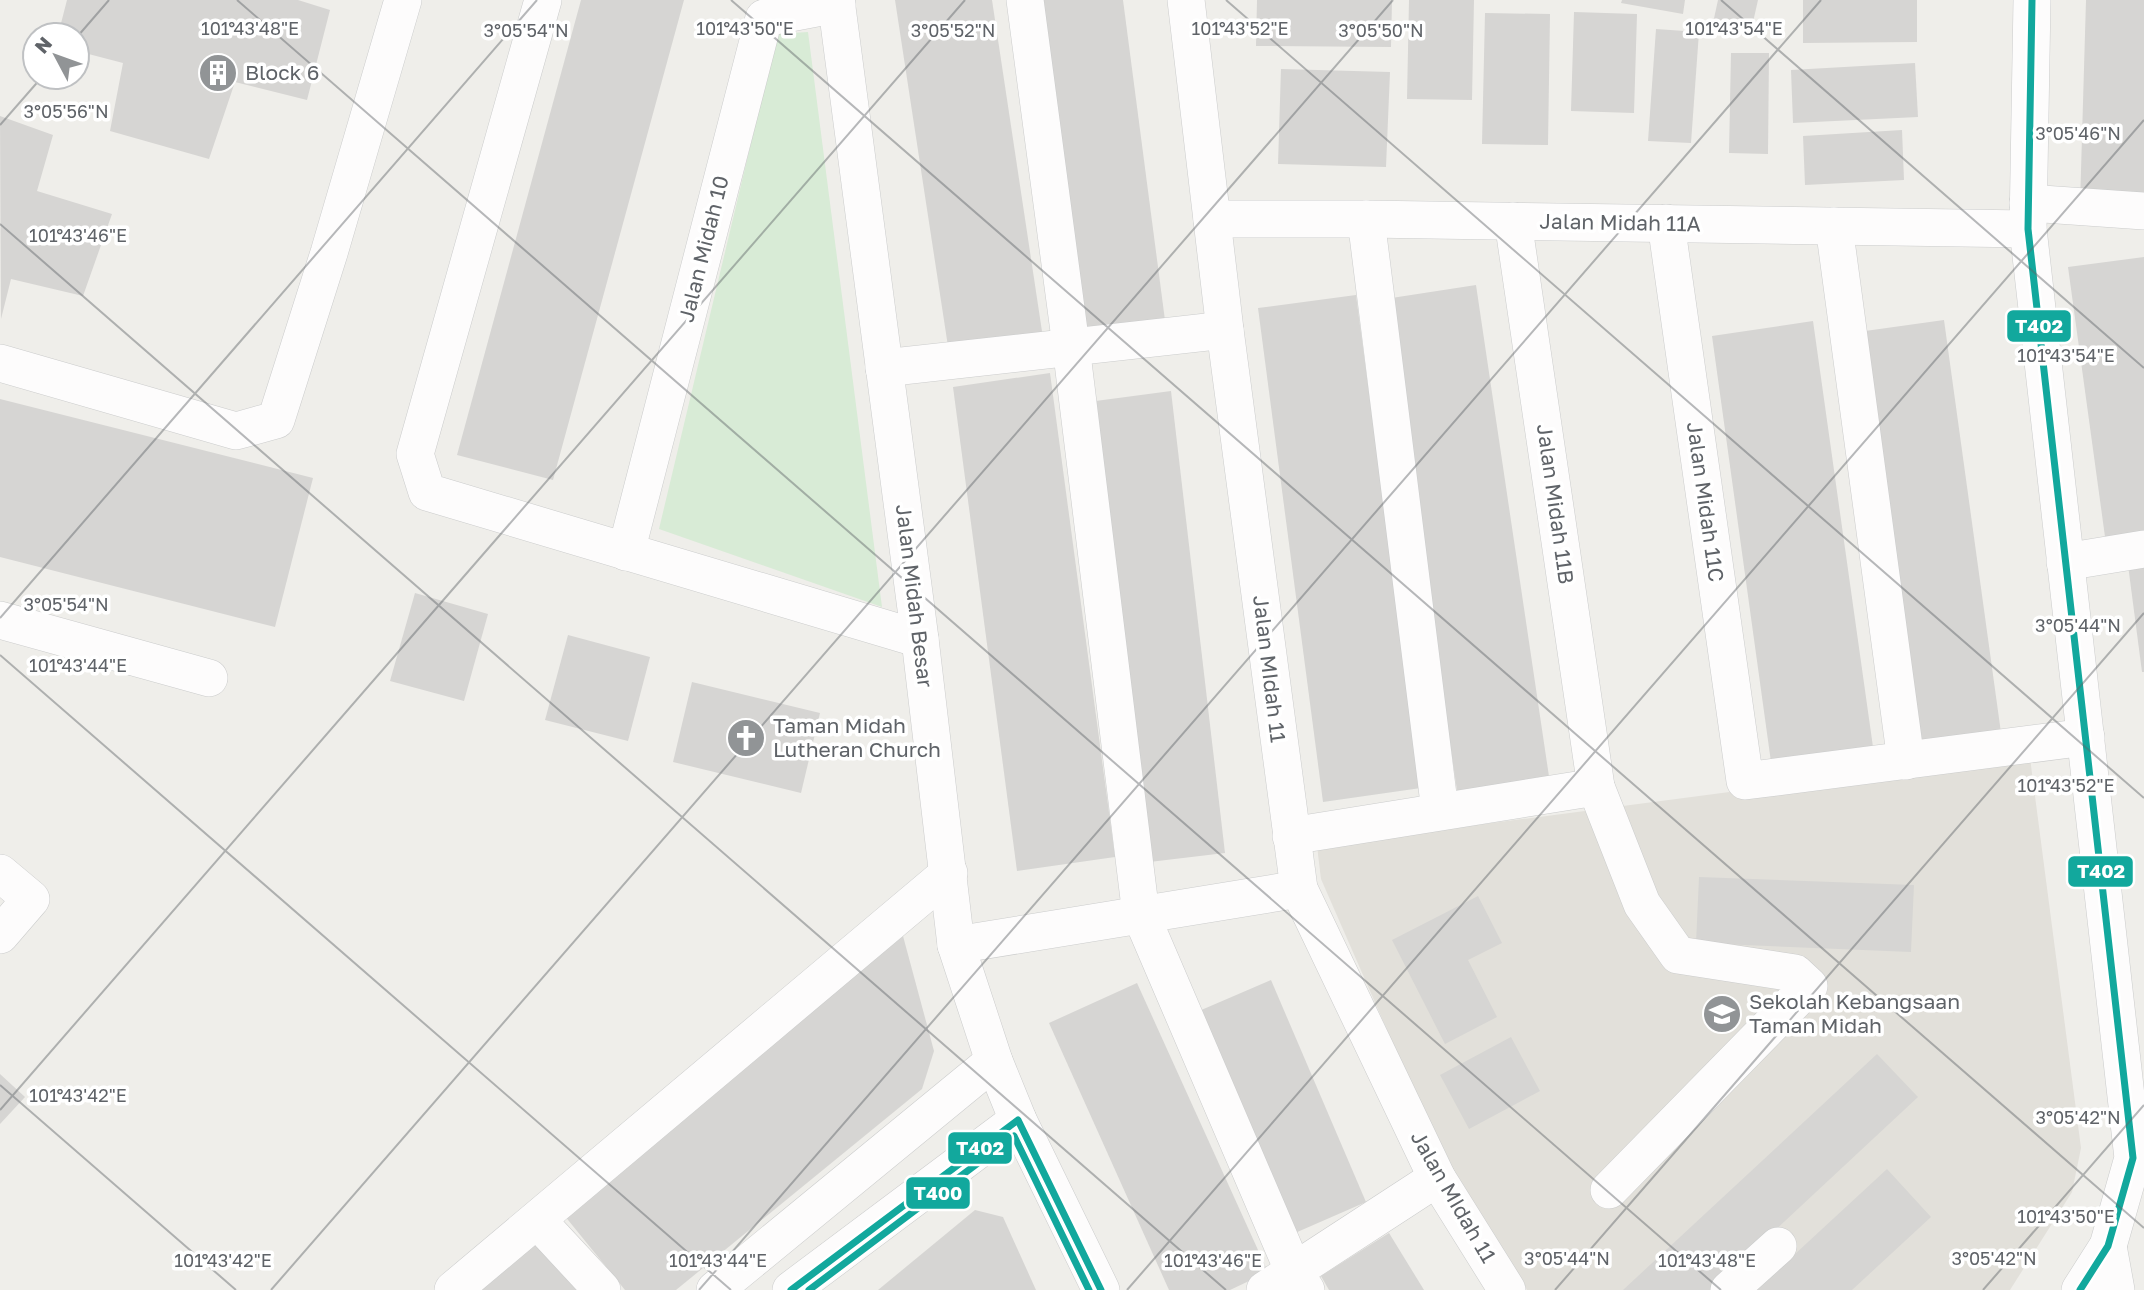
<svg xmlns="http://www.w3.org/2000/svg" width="2144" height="1290" viewBox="0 0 2144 1290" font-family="'Golos Text',sans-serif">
	<rect width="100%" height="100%" fill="#efeeea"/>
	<!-- education -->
	<polygon fill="#e2e0da" points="2030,758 2081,1148 2072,1192 2010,1290 1527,1290 1444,1160 1321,879 1317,846 1775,786"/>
	<!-- green -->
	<polygon fill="#d8ebd6" points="808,32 882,607 659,529 777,34"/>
	<!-- building -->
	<g fill="#d6d5d3">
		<polygon points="67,0 298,0 330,10 307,100 235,82 209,159 110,131 123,63 77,51 77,35 58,35"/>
		<polygon points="581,0 684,0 553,480 457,455"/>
		<polygon points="895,0 992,0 1043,338 949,353"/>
		<polygon points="1041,0 1123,0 1166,328 1086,339"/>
		<polygon points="1257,0 1392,0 1391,47 1256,46"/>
		<polygon points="1409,0 1474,0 1472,100 1407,99"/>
		<polygon points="1622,0 1685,0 1683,14 1621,3"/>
		<polygon points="1718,0 1758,0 1751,31 1713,23"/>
		<polygon points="1803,0 1917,0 1917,42 1803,43"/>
		<polygon points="2086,0 2144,0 2144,206 2080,205"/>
		<polygon points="1574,12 1637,14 1634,113 1571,111"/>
		<polygon points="1485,13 1550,14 1548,145 1482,144"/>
		<polygon points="1656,29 1699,32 1691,143 1648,141"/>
		<polygon points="1731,53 1769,53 1768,154 1729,153"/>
		<polygon points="1915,63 1918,117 1793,123 1791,70"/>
		<polygon points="1281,69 1390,72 1386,167 1278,164"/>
		<polygon points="0,116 53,135 37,191 112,214 83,296 11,279 1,319"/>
		<polygon points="1902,130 1904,180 1805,185 1803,136"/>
		<polygon points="2144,257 2144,538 2106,544 2068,267"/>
		<polygon points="1476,285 1551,790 1459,804 1385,299"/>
		<polygon points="1356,295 1421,788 1323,802 1258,308"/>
		<polygon points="1944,320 2002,740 1916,753 1858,332"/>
		<polygon points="1813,321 1873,747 1771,762 1712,336"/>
		<polygon points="1050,373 1115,857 1017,871 953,387"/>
		<polygon points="1171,391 1225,853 1141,863 1088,402"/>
		<polygon points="0,399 313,478 275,627 0,557"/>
		<polygon points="2144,563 2144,672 2142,672 2128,565"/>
		<polygon points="415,593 488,614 464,701 390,681"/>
		<polygon points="568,635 650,657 628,741 545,720"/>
		<polygon points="692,682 820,713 801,793 673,762"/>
		<polygon points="1699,877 1914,885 1911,952 1696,943"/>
		<polygon points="1478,896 1502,943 1468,960 1497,1017 1445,1044 1392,940"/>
		<polygon points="903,936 934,1051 922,1089 676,1290 625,1290 564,1215"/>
		<polygon points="1271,980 1366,1202 1295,1233 1199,1011"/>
		<polygon points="1137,983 1268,1272 1230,1290 1169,1290 1049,1023"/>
		<polygon points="1511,1037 1540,1091 1469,1129 1440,1075"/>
		<polygon points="1877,1054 1918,1097 1711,1290 1623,1290"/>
		<polygon points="0,1074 25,1097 0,1124"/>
		<polygon points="1887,1169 1931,1217 1852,1290 1756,1290"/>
		<polygon points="975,1210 1003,1217 1036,1290 878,1290"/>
		<polygon points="1389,1233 1424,1290 1329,1290 1321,1276"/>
		<polygon points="539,1237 582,1290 474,1290"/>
	</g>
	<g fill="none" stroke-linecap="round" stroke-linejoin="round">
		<defs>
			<g id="minor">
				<polyline points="543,0 415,454 427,492 920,639"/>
				<polyline points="836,0 920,639 956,945 994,1061 1018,1120 1101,1290"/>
				<polyline points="1025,0 1071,346 1141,915 1294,1272 1306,1290"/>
				<polyline points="1186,0 1225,330 1299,889 1437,1178 1507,1290"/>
				<polyline points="2032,0 2028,229 2133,1158 2108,1246 2080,1290"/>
				<polyline points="2028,203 2144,211"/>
				<polyline points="1212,219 1366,219 2028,229"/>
				<polyline points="1366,219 1440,811"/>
				<polyline points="1513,221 1596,787 1642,904 1678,955 1795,973 1809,986 1609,1190"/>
				<polyline points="1666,223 1745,781 2086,737"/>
				<polyline points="1834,226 1906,761"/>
				<polyline points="0,363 236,431 276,420 329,253 403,0"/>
				<polyline points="884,368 1225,330"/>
				<polyline points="626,552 764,18 837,4"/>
				<polyline points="2065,562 2144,549"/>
				<polyline points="0,620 209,678"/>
				<polyline points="1291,836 1596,787"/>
				<polyline points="0,873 31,899 0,935"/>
				<polyline points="956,945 1299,889"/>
				<polyline points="537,1220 602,1290"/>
				<polyline points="2108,1246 2116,1290"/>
				<polyline points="453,1290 949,873"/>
				<polyline points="715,1290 994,1061"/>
				<polyline points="791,1290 1018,1120"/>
				<polyline points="1265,1290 1437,1178"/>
				<polyline points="1729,1290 1778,1246"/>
			</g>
		</defs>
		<!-- minor casing -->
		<use href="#minor" stroke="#cbcccc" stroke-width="38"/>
		<!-- minor -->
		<use href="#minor" stroke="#fdfcfc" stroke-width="37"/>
		<defs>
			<g id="bus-1">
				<polyline points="2032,0 2028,229 2133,1158 2108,1246 2080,1290"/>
				<polyline points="791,1290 1018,1120 1101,1290"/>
			</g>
			<polyline id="bus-2" points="809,1290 1014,1136 1089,1290"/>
		</defs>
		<!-- bus-1 casing -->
		<use href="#bus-1" stroke="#fff" stroke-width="12"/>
		<!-- bus-2 casing -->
		<use href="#bus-2" stroke="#fff" stroke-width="12"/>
		<!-- bus-1 -->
		<use href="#bus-1" stroke="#12a89d" stroke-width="7"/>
		<!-- bus-2 -->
		<use href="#bus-2" stroke="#12a89d" stroke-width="7"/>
	</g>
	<!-- ticks -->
	<path fill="none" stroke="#5f6368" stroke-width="2" stroke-opacity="0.45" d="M237,0L1721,1290M731,0L2144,1228M1226,0L2144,798M1721,0L2144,368M77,37L109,0M0,125L42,77M0,224L1226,1290M0,618L537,0M0,655L731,1290M0,1085L236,1290M0,1110L965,0M271,1290L1393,0M699,1290L1821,0M1127,1290L2144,120M1555,1290L2144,613M1983,1290L2144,1105"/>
	<!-- icons -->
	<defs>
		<symbol id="building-disc" viewBox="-11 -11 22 22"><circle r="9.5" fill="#919496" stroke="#fff"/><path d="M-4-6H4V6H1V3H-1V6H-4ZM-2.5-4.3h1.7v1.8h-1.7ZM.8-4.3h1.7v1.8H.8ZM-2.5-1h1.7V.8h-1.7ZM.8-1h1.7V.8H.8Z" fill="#fff"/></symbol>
		<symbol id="church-disc" viewBox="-11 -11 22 22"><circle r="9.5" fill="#919496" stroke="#fff"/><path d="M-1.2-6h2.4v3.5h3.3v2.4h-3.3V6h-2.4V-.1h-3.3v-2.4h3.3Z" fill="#fff"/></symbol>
		<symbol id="school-disc" viewBox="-11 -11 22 22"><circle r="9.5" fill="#919496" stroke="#fff"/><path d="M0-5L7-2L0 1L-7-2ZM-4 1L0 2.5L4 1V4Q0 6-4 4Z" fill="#fff"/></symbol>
	</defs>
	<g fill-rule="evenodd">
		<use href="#building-disc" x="196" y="51" width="44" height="44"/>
		<use href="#church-disc" x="724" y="716" width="44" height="44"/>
		<use href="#school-disc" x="1700" y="992" width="44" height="44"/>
	</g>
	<g text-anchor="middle" stroke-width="7" stroke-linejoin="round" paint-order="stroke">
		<!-- poi labels -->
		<g font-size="21" fill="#5f6368" stroke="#fff" text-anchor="start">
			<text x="245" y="80">Block 6</text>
			<text x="773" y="733">Taman Midah<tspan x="773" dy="24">Lutheran Church</tspan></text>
			<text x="1749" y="1009">Sekolah Kebangsaan<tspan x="1749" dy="24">Taman Midah</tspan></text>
		</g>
		<!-- street labels -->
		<g font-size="21" fill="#5f6368" stroke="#fff">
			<text transform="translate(1620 223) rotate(1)" y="7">Jalan Midah 11A</text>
			<text transform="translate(704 249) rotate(-76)" y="7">Jalan Midah 10</text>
			<text transform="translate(1705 502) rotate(82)" y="7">Jalan Midah 11C</text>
			<text transform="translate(1555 504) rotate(82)" y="7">Jalan Midah 11B</text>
			<text transform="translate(914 596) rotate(83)" y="7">Jalan Midah Besar</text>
			<text transform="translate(1269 669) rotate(83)" y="7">Jalan MIdah 11</text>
			<text transform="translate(1453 1197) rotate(60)" y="7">Jalan MIdah 11</text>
		</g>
	</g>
	<g font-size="18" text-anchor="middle" fill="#5f6368" stroke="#fff" stroke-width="7" stroke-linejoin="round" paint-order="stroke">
		<text x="1240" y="35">101°43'52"E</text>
		<text x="250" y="35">101°43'48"E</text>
		<text x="745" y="35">101°43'50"E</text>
		<text x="1734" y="35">101°43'54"E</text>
		<text x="526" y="37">3°05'54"N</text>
		<text x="953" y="37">3°05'52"N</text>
		<text x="1381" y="37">3°05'50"N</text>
		<text x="66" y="118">3°05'56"N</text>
		<text x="2078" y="140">3°05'46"N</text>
		<text x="78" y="242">101°43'46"E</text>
		<text x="2066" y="362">101°43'54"E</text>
		<text x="66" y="611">3°05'54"N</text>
		<text x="2078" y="632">3°05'44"N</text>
		<text x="78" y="672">101°43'44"E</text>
		<text x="2066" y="792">101°43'52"E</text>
		<text x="78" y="1102">101°43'42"E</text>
		<text x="2078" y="1124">3°05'42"N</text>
		<text x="2066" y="1223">101°43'50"E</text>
		<text x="1567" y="1265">3°05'44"N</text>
		<text x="1994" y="1265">3°05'42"N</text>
		<text x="223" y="1267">101°43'42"E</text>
		<text x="718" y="1267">101°43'44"E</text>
		<text x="1213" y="1267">101°43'46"E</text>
		<text x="1707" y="1267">101°43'48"E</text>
	</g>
	<g stroke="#fff" stroke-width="2.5">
		<rect x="2006" y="309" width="66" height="34" rx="7" fill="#12a89d"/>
		<rect x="2067" y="855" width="67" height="33" rx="7" fill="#12a89d"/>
		<rect x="947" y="1131" width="66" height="34" rx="7" fill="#12a89d"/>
		<rect x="905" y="1176" width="66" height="34" rx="7" fill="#12a89d"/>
	</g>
	<g font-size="19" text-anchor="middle" font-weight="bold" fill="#fff">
		<text x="2039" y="333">T402</text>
		<text x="2101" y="878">T402</text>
		<text x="980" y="1155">T402</text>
		<text x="938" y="1200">T400</text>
	</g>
	<!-- north arrow -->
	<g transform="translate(56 56) rotate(311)"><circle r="33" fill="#ffffff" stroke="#bfc1c3" stroke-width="2"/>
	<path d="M0-5L12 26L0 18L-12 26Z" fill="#919496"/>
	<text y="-10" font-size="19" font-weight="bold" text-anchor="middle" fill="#5f6368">N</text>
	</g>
</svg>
